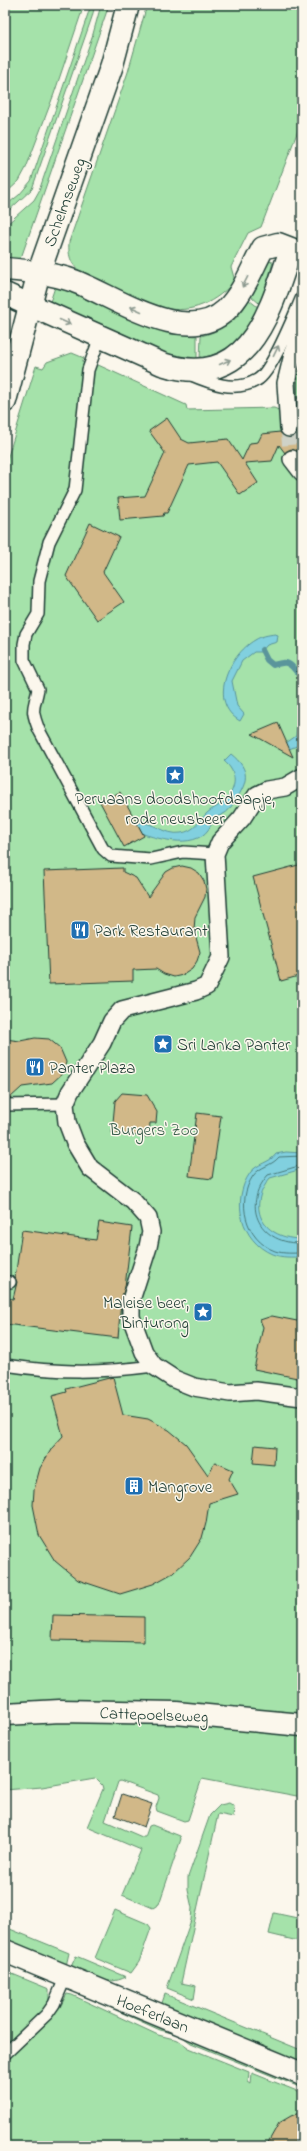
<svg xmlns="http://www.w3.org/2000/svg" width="307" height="2151" viewBox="0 0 307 2151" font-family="'Indie Flower',sans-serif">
	<rect width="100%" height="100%" fill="#fbf7ec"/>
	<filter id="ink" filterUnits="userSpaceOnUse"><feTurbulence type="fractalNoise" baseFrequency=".025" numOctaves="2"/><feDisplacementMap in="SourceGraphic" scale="8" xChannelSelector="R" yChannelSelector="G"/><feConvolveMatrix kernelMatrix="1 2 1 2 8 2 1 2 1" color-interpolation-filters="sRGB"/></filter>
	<g filter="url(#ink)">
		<!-- green -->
		<g fill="#a5e2aa" stroke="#62906f">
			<polygon points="5,5 84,5 54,94 26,168 19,181 5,194"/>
			<polygon points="91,5 95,5 92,17 32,189 5,214 5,206 19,195 31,181"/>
			<polygon points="101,5 109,5 22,255 18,260 5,264 5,226 34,200 39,191 93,34"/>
			<path d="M147,5H302V120L261,227L248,233L231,267L235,281C184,336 139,299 84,274C71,266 68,257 69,242L128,72Z"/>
			<polygon points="268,261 273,262 261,305 251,296"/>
			<polygon points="55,287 62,287 171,334 197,336 197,359 175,358 50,302"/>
			<path d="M249,300L259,308C247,334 229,353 200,358L201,336C224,330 238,320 249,300Z"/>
			<polygon points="72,353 84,358 82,362 94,368 96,364 186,405 187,410 274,408 297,418 296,411 302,412 302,1717 5,1706 5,466 36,366 43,368 47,362"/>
			<polygon points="302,360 302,400 295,397 293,382"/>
			<polygon points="113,1719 302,1734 302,1797 202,1778 188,1820 184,1821 157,1811 156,1807 159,1798 158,1795 120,1781 118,1782 105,1821 142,1837 145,1837 149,1826 152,1825 180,1836 181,1839 159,1904 153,1908 122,1895 141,1850 87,1827 103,1789 102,1785 95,1778 42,1787 5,1790 5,1722"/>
			<polygon points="229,1803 234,1806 233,1817 218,1814 181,1983 196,1986 194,1999 167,1988 191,1920 192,1908 188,1890 188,1877 210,1815 220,1805"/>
			<polygon points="115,1910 148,1924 151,1928 139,1962 131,1973 95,1958"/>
			<polygon points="274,1913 302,1919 298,1941 269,1934"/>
			<polygon points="5,1927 69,1953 66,1966 5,1943"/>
			<path d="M76,1956L126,1977C106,1987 89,1976 70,1969Z"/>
			<polygon points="5,1971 49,1989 49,2002 60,2007 67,1994 72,1995 158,2035 178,2040 189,2048 249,2072 248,2081 251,2083 252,2073 302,2093 302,2146 5,2146"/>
			<polygon points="74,1991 302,2082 302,2088 191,2043 180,2035 160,2030"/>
			<polygon points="165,1994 301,2050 298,2063 161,2006"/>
		</g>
		<!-- water -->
		<g fill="#81d0df" stroke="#5a959b">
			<path d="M275,634L278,635L277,642L267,645L261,652H254L242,661L232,681L237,706L244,714L240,721C207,702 229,655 255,640C261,636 268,635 275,634Z"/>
			<polygon points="302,717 302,744 289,749 286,743 296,736 297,725"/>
			<path d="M231,754C251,770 248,782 235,801C232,805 229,811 225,813C221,816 217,816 213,819C205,851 166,841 143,834L137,823C152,820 165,836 181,833C195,831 198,822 207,813C212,808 220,806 225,801C237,787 238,773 224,761Z"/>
			<path d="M286,1152L302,1153V1169L270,1178C245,1209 264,1239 302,1239V1257C292,1257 282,1258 272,1254C241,1241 231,1200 250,1173C257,1163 270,1163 276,1154Z"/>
		</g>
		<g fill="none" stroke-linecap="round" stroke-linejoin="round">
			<!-- shore -->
			<g stroke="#467878" stroke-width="1">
				<path d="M302,1156L279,1157C272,1166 260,1166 253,1176C236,1201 245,1240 275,1251C284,1254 293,1253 302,1253"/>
				<path d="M302,1165L268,1175C240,1207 261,1245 302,1243"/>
			</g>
			<!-- stream -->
			<path stroke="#5a959b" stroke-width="6" d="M262,650L267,660L273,665C277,664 283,662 286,663C293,664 295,673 302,676"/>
		</g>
		<!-- building -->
		<g fill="#d1b888" stroke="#1f3d34">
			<polygon points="167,418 181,439 189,443 228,439 242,460 250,443 258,442 262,434 280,432 284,437 289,438 297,434 302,442 302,448 300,453 291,449 285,453 279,445 272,461 245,463 258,483 240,495 217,462 189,465 167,513 164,513 163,516 120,520 118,498 145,496 165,453 149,431"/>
			<polygon points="90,523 119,537 103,572 124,602 97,620 66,576"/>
			<polygon points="278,723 293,757 252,734"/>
			<polygon points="120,792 144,836 124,847 100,802"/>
			<polygon points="302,864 302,975 281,981 253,877"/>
			<polygon points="182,866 191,868 199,873 204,881 206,889 205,897 195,917 194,930 200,952 197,961 192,969 183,975 174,977 164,974 156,969 133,970 133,981 49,984 44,871 123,868 123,872 136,878 148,897 166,872 173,868"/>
			<polygon points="35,1038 49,1039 60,1048 66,1062 64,1072 52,1083 22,1087 10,1098 5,1098 5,1039 20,1041"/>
			<polygon points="122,1093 147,1095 157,1112 156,1123 150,1123 149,1137 112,1133 115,1101"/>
			<polygon points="197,1113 221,1116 212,1179 189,1176"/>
			<polygon points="99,1222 132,1227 125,1287 121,1300 118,1338 5,1324 5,1298 13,1299 17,1282 15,1278 22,1230 96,1240"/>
			<polygon points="272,1316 302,1322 302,1379 254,1369 263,1327 260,1320"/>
			<polygon points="113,1377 123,1415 148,1419 169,1430 186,1444 208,1475 215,1462 233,1470 229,1479 238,1494 209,1503 206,1523 202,1538 190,1557 173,1573 153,1584 120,1594 78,1580 55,1561 39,1535 33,1505 34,1490 40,1468 52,1448 63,1436 52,1396 67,1392 66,1389"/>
			<polygon points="255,1445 275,1447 274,1465 253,1463"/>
			<polygon points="53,1615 144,1617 144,1642 52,1640"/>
			<polygon points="122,1794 152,1804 144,1827 115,1816"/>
			<polygon points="302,2112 302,2146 266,2146 279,2123 291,2116"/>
		</g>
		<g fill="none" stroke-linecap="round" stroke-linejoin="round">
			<!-- pedestrian-tunnel -->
			<polyline stroke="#cfd2c7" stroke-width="17" stroke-dasharray="17 8" stroke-linecap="butt" points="289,428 292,459"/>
			<defs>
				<g id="service">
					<path d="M100,337L88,370L75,490L49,542L39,581L38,614L26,634L24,644V660L38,689C34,710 30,707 39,730L103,849L111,856L151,859L183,852L215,854"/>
					<path d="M189,374C210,383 235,393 257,380C272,372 294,315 302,297"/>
					<polyline points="5,1105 65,1104"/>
					<polyline points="5,1282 10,1282"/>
					<path d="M5,1365C58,1373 100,1373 154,1366"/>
					<polyline points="5,2054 47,2014 54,2004 66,1976"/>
				</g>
				<g id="pedestrian">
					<polyline points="289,428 286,383 296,342 302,329"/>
					<polyline points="292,459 302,472"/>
					<polyline points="302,777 285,787 267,790 257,795 242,818 220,842 215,854 221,957 207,986 196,991 122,1010 112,1021 102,1043 70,1092 65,1104 67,1122 75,1143 90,1168 133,1201 148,1218 151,1232 148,1247 131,1300 131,1317 144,1352 154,1366 174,1379 194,1387 230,1393 256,1391 302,1397"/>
				</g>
				<g id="minor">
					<path d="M5,269C28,271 52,273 74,281C114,296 186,348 226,310C243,294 252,268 263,248L278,244L291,249C270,312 249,392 162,364L5,294"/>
					<polyline points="5,1951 302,2074"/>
				</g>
				<polyline id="tertiary" points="5,1714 60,1711 176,1713 302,1725"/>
				<polyline id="secondary" points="5,401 39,272 112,65 128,5"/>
			</defs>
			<!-- service casing -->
			<use href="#service" stroke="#1f3d34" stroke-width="14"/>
			<!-- pedestrian casing -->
			<use href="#pedestrian" stroke="#1f3d34" stroke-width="20"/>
			<!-- minor casing -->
			<use href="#minor" stroke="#1f3d34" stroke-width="25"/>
			<!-- tertiary casing -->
			<use href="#tertiary" stroke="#1f3d34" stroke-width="25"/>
			<!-- secondary casing -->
			<use href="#secondary" stroke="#1f3d34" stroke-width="25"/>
			<!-- service -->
			<use href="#service" stroke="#fbf7ec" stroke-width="11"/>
			<!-- pedestrian -->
			<use href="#pedestrian" stroke="#fbf7ec" stroke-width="17"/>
			<!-- minor -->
			<use href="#minor" stroke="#fbf7ec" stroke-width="22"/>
			<!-- tertiary -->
			<use href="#tertiary" stroke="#fbf7ec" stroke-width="22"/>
			<!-- secondary -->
			<use href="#secondary" stroke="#fbf7ec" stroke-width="22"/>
		</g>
		<!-- one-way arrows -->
		<defs><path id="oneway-shaft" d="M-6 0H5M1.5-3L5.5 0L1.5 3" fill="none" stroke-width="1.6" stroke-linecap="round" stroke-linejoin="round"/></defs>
		<g stroke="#8d9a90">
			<use href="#oneway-shaft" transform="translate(245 282) rotate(117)"/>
			<use href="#oneway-shaft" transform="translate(136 309) rotate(-156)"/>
			<use href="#oneway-shaft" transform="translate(65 322) rotate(24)"/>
			<use href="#oneway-shaft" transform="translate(276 351) rotate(-64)"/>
			<use href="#oneway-shaft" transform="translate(225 362) rotate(-24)"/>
		</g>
	</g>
	<!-- icons -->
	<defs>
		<symbol id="sight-square" viewBox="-11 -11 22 22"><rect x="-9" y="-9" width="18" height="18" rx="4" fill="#1f6fb2" stroke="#fbf7ec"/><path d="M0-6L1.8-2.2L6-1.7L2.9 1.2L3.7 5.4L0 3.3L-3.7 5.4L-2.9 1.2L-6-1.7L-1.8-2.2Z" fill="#fff"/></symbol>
		<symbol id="restaurant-square" viewBox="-11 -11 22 22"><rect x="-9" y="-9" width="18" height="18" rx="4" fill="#1f6fb2" stroke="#fbf7ec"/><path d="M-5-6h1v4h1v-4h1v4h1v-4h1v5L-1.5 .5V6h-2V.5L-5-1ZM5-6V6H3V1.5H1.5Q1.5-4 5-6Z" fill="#fff"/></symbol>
		<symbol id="building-square" viewBox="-11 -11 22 22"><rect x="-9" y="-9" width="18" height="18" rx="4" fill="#1f6fb2" stroke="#fbf7ec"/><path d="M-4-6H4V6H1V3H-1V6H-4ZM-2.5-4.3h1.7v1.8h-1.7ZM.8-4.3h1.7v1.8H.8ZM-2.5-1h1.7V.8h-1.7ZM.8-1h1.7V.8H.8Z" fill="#fff"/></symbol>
	</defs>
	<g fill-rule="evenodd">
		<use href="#sight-square" x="164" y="764" width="22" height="22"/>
		<use href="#restaurant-square" x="69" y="919" width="22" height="22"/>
		<use href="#sight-square" x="152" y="1033" width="22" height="22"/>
		<use href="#restaurant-square" x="24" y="1056" width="22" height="22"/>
		<use href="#sight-square" x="192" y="1301" width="22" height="22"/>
		<use href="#building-square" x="123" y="1475" width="22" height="22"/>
	</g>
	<g text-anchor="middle" stroke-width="3" stroke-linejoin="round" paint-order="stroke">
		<!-- street labels -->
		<g font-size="17" fill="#1f3d34" stroke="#fbf7ec">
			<text transform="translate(64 202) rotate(-70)" y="6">Schelmseweg</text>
			<text transform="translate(154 1714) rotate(2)" y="6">Cattepoelseweg</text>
			<text transform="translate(153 2013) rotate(22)" y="6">Hoeferlaan</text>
		</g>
		<!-- poi labels -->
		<g font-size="17" fill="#1f3d34" stroke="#fbf7ec" text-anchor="start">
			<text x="175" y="804" text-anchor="middle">Peruaans doodshoofdaapje,<tspan x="175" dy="20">rode neusbeer</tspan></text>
			<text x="94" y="936">Park Restaurant</text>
			<text x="177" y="1050">Sri Lanka Panter</text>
			<text x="49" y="1073">Panter Plaza</text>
			<text x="189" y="1308" text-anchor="end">Maleise beer,<tspan x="189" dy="20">Binturong</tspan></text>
			<text x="148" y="1492">Mangrove</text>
		</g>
		<!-- park labels -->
		<g font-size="17" fill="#3a5e4c" stroke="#fbf7ec">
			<text x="154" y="1135">Burgers' Zoo</text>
		</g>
	</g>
	<!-- margin -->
	<rect width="307" height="2151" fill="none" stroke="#fbf7ec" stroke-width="20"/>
	<rect x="10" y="10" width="287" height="2131" fill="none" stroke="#1f3d34" stroke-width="1.5" filter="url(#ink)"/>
</svg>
